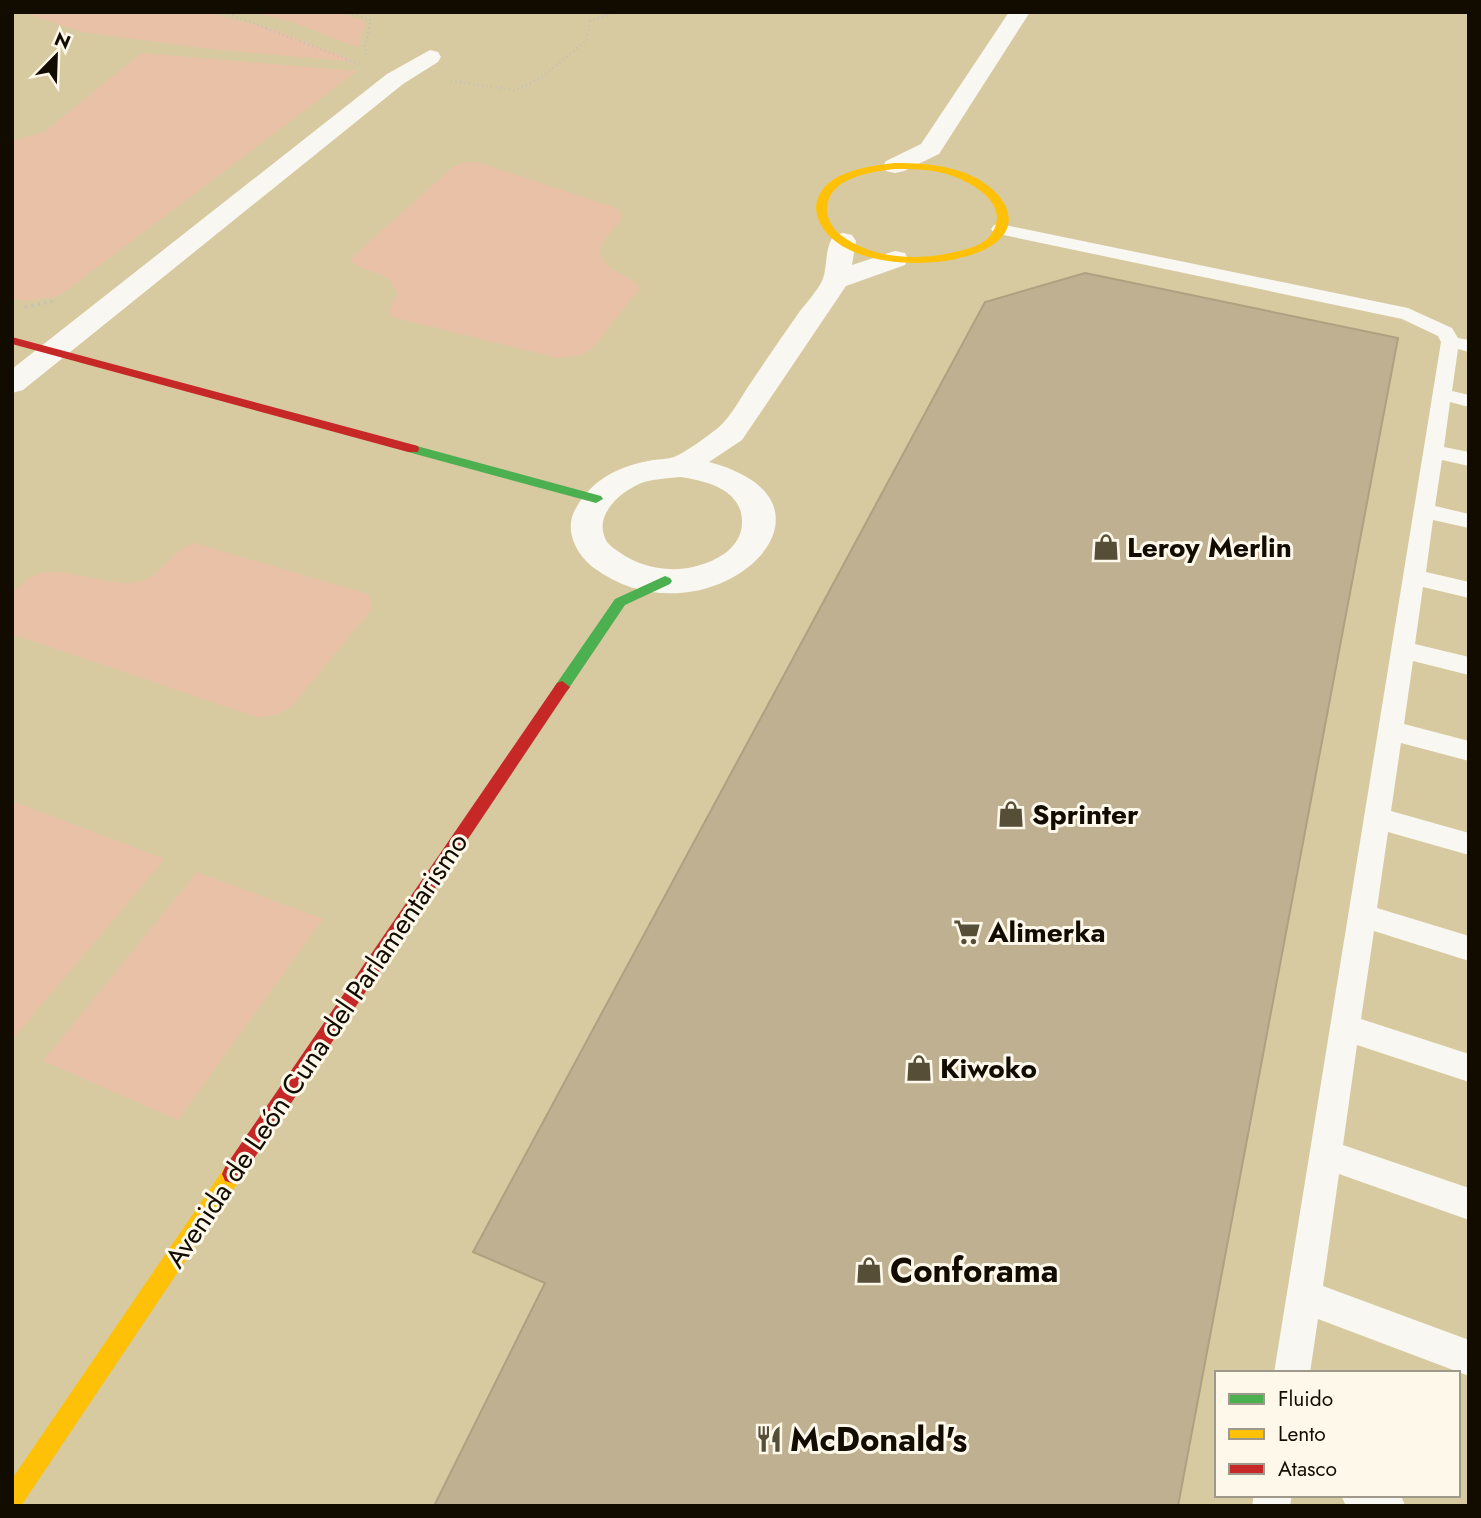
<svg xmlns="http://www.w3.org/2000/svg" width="1481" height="1518" viewBox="0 0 1481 1518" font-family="Jost,sans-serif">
	<rect width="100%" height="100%" fill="#d7caa0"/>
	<!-- green -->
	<g fill="#e8c1a7">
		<polygon points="23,12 205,12 275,30 357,62 210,49 82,32"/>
		<polygon points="253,12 336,12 366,22 358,48 293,22"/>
		<polygon points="141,53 357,71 59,296 25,301 12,298 12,141 44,132"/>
		<path d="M465,162H477L616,208L622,216C619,228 606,233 602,244C592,269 631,273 640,288L594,346L583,355L558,358L392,317L389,310L397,294C389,267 369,277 351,261L354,255L454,166Z"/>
		<path d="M194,543L368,594L372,601L371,610L293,705C281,715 272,717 257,717L12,634V593C20,586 28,577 38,574C67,565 108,589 142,581C159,577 172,550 194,543Z"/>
		<polygon points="12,801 165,859 12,1040"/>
		<polygon points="197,872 323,919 178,1120 43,1061"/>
	</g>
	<!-- building -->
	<polygon fill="#bfb091" stroke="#afa080" stroke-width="2" points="1085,273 1398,338 1178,1506 434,1506 545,1283 473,1252 985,302"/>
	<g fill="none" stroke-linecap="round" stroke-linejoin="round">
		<!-- path-far1 -->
		<g stroke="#c4c1b5" stroke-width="2.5" stroke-dasharray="1 3.5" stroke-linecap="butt">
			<polyline points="224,12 359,64"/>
			<polyline points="344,12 371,20 365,46 367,58"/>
			<polyline points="451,81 514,90 529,84 545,75 586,41 590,21 615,12"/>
		</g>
		<!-- path -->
		<polyline stroke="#c4c1b5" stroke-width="3.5" stroke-dasharray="2 4.5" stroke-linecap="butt" points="25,307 55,301"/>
		<!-- lane -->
		<g fill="#f9f7f1" fill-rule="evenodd">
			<polygon points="1000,224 1408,308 1452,328 1458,338 1469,340 1469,352 1458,349 1452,391 1469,395 1469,407 1450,402 1444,447 1469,452 1469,466 1442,460 1435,506 1469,514 1469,528 1433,520 1426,572 1469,582 1469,598 1423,587 1415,644 1469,657 1469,675 1413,661 1404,724 1469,741 1469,761 1401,743 1391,811 1469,833 1469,855 1388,832 1377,908 1469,936 1469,961 1374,931 1361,1019 1469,1054 1469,1082 1357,1045 1343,1145 1469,1188 1469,1220 1339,1174 1323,1286 1469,1340 1469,1376 1318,1319 1310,1373 1274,1373 1441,342 1438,336 1402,319 994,233 991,229 994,225"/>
			<polygon points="1254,1495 1292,1495 1290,1506 1252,1506"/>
			<polygon points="1341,1495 1401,1495 1405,1506 1346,1506"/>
		</g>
		<!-- street -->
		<g fill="#f9f7f1" fill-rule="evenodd">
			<polygon points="1009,12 1030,12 939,154 904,171 895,173 886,171 883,166 886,161 921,144"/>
			<polygon points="430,50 438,52 441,57 438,62 403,84 23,390 12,393 12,369 387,74"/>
			<path d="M843,233L852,235L856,241L852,265L895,251L905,253L908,259L905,265L846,286L742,440L709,462C868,504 708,652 594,568C576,554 563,529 576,508C593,478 620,466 653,460C660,459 668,459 674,457C688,451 706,437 718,428C732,416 742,395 752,381C768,357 784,334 800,311C807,302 817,291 822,281C828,267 824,249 834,235ZM681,477C707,481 743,490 742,523C742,536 734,547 724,554C692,575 650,574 619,552C615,549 610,546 607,542C591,515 622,490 644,482C656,479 669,478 681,477Z"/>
		</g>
		<!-- fast -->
		<g fill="#4caf50" fill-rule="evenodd">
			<polygon points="413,445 601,496 603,499 596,503 408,452 408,446"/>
			<polygon points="665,576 670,578 672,581 670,584 625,605 567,691 557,691 554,687 557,683 615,599"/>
		</g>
		<!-- slow -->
		<g fill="#ffc107" fill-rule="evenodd">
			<path d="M895,163C931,163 974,167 999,196C1053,264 868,288 825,231C819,223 814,211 817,201C825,171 870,166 895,163ZM895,169C911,169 927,169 943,173C967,179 1012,202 992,233C985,245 968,249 955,252C918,261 873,259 842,236C833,229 827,220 827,209C828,177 871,172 895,169Z"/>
			<polygon points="232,1165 239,1167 242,1174 239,1181 21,1506 12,1506 12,1479 225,1167"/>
		</g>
		<!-- jam -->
		<g fill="#c62828" fill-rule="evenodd">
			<polygon points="12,337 418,446 419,449 418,452 408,452 12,344"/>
			<polygon points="562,681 570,687 567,691 239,1181 232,1183 225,1181 222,1174 225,1167 557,683"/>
		</g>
	</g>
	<!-- icons -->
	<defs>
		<symbol id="shop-bare" viewBox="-9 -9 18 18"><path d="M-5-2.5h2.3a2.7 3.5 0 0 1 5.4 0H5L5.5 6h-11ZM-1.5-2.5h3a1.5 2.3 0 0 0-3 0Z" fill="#574e38" stroke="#fdf8ea" stroke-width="2.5" paint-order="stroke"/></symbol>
		<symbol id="supermarket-bare" viewBox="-9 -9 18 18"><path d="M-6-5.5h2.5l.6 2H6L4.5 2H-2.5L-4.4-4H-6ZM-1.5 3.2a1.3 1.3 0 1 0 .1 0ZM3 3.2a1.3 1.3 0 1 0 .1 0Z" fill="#574e38" stroke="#fdf8ea" stroke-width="2.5" paint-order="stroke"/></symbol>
		<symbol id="restaurant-bare" viewBox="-9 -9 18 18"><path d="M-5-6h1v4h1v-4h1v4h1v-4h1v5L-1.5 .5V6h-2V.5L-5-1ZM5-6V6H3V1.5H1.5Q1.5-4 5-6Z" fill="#574e38" stroke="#fdf8ea" stroke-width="2.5" paint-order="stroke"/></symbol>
	</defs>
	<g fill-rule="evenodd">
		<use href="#shop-bare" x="1087" y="528" width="38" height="38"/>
		<use href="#shop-bare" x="992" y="795" width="38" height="38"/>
		<use href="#supermarket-bare" x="948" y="913" width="38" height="38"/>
		<use href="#shop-bare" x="900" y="1049" width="38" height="38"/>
		<use href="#shop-bare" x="850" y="1251" width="38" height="38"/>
		<use href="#restaurant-bare" x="750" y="1420" width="38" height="38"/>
	</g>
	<g text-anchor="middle" stroke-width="6" stroke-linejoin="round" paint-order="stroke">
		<!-- poi labels -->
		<g font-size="28" font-weight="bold" fill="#120b00" stroke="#fdf8ea" text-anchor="start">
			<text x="1127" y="557">Leroy Merlin</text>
			<text x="1032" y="824">Sprinter</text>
			<text x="988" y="942">Alimerka</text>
			<text x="940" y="1078">Kiwoko</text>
		</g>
		<!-- street labels -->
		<g font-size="28" fill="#120b00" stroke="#fdf8ea">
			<text transform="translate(316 1050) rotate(-56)" y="10">Avenida de León Cuna del Parlamentarismo</text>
		</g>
		<!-- near-poi labels -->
		<g font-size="33" font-weight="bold" fill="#120b00" stroke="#fdf8ea" text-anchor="start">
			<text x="890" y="1282">Conforama</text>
			<text x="790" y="1451">McDonald's</text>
		</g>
	</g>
	<!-- border -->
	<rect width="1481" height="1518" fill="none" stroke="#120b00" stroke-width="28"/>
	<!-- legend -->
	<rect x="1215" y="1371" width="245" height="126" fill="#fdf8ea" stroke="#9f998c" stroke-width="2"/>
	<rect x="1229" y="1394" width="35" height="10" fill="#4caf50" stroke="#9f998c" stroke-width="2"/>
	<text x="1278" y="1406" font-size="21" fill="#120b00">Fluido</text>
	<rect x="1229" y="1429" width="35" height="10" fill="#ffc107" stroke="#9f998c" stroke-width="2"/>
	<text x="1278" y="1441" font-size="21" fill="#120b00">Lento</text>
	<rect x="1229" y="1464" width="35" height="10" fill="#c62828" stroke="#9f998c" stroke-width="2"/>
	<text x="1278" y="1476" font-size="21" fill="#120b00">Atasco</text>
	<!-- north arrow -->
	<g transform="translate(56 56) rotate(23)" stroke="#fdf8ea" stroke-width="5" paint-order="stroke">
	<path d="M0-5L12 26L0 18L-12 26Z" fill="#120b00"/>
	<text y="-10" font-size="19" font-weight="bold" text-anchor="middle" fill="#120b00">N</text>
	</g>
</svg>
